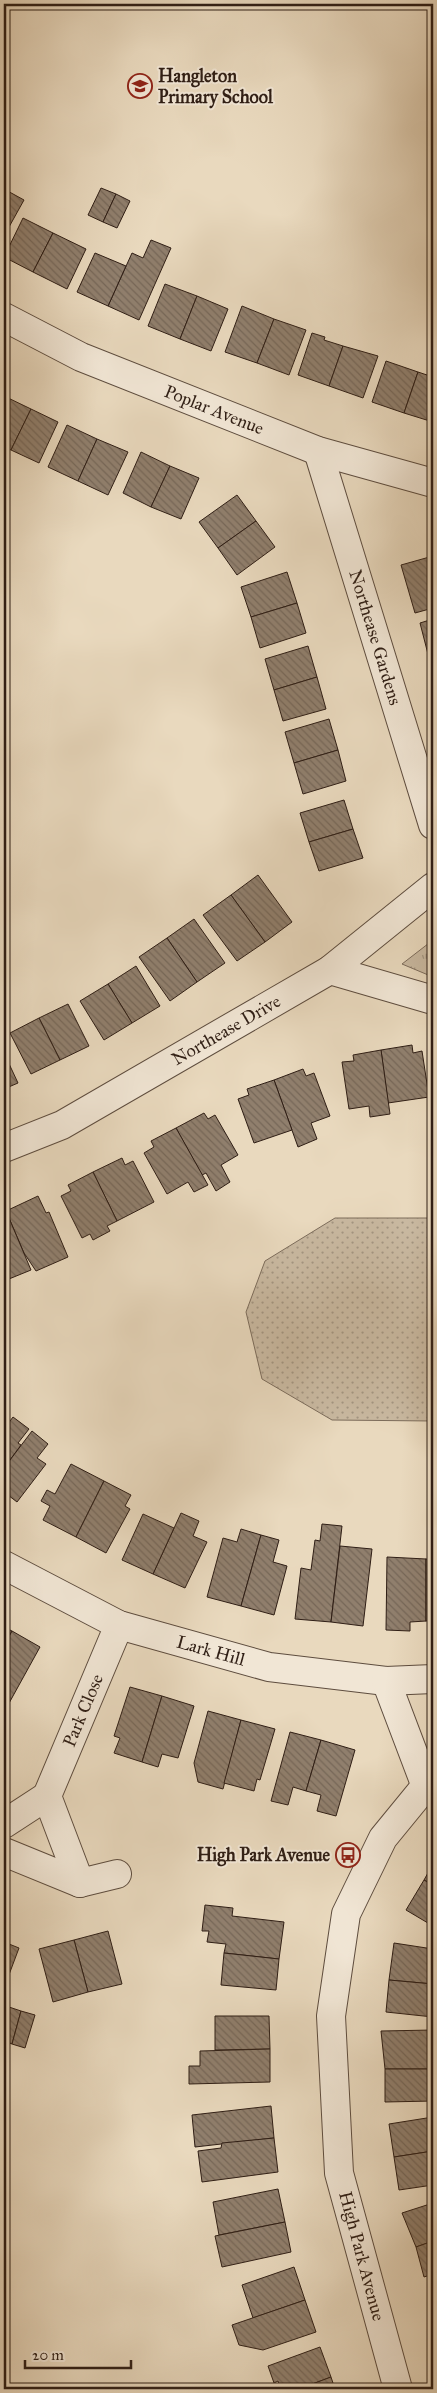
<svg xmlns="http://www.w3.org/2000/svg" width="437" height="2393" viewBox="0 0 437 2393" font-family="'IM FELL Great Primer',serif">
	<defs>
		<pattern id="grass-tufts" width="24" height="20" patternUnits="userSpaceOnUse" patternTransform="scale(1.25)"><rect width="24" height="20" fill="#c9b9a1"/><path d="M3 7l-1-3M5 7V3M7 7l1-3M15 17l-1-3M17 17v-4M19 17l1-3" fill="none" stroke="#a49682"/></pattern>
		<pattern id="garden-dots" width="8" height="8" patternUnits="userSpaceOnUse" patternTransform="scale(1.25)"><rect width="8" height="8" fill="#c9b9a1"/><path d="M2 2h.1M6 6h.1" fill="none" stroke="#a49682" stroke-width="1.8" stroke-linecap="round"/></pattern>
		<pattern id="building-back-hatch" width="6" height="6" patternUnits="userSpaceOnUse" patternTransform="scale(1.25)"><rect width="6" height="6" fill="#907f6d"/><path d="M-1 5l2 2M0 0l6 6M5-1l2 2" fill="none" stroke="#766758"/></pattern>
	</defs>
	<rect width="100%" height="100%" fill="#e9d9be"/>
	<filter id="stains"><feTurbulence type="fractalNoise" baseFrequency=".004" numOctaves="4"/><feColorMatrix values="0 0 0 0 .2 0 0 0 0 .09 0 0 0 0 .02 0 0 0 .5 -.17"/></filter>
	<radialGradient id="worn" r=".72"><stop offset=".6" stop-color="#630" stop-opacity="0"/><stop offset="1" stop-color="#630" stop-opacity=".3"/></radialGradient>
	<!-- grass -->
	<polygon fill="url(#grass-tufts)" stroke="#7c6c5b" points="433,940 433,977 402,964"/>
	<!-- garden -->
	<polygon fill="url(#garden-dots)" stroke="#7c6c5b" points="335,1218 433,1218 433,1421 332,1420 262,1379 246,1312 265,1261"/>
	<!-- building -->
	<g fill="url(#building-back-hatch)" stroke="#2f1e15">
		<polygon points="101,188 116,194 103,222 88,215"/>
		<polygon points="4,189 24,200 4,236"/>
		<polygon points="116,194 130,201 117,228 103,222"/>
		<polygon points="23,218 53,233 33,272 4,257"/>
		<polygon points="53,233 86,249 67,289 33,272"/>
		<polygon points="151,240 171,248 139,320 108,306 132,253 143,258"/>
		<polygon points="95,253 126,266 108,306 77,292"/>
		<polygon points="165,284 197,296 180,339 148,326"/>
		<polygon points="197,296 228,309 211,351 180,339"/>
		<polygon points="242,306 274,319 257,363 225,352"/>
		<polygon points="274,319 306,330 289,375 257,363"/>
		<polygon points="312,333 325,337 324,340 343,346 329,386 298,375"/>
		<polygon points="343,346 378,356 363,398 329,386"/>
		<polygon points="386,361 418,372 404,413 372,402"/>
		<polygon points="418,372 433,377 433,422 404,413"/>
		<polygon points="4,396 31,409 11,450 4,447"/>
		<polygon points="31,409 58,422 39,463 11,450"/>
		<polygon points="67,425 97,439 78,481 48,467"/>
		<polygon points="97,439 128,452 108,495 78,481"/>
		<polygon points="141,452 170,466 151,507 123,493"/>
		<polygon points="170,466 199,478 181,519 151,507"/>
		<polygon points="237,495 256,521 218,548 199,522"/>
		<polygon points="256,521 275,547 237,575 218,548"/>
		<polygon points="433,556 433,608 415,613 401,565"/>
		<polygon points="287,572 297,603 251,617 241,587"/>
		<polygon points="297,603 306,633 260,648 251,617"/>
		<polygon points="433,619 433,661 430,662 420,623"/>
		<polygon points="308,646 317,677 274,690 265,659"/>
		<polygon points="317,677 326,709 283,721 274,690"/>
		<polygon points="329,719 338,750 294,763 285,732"/>
		<polygon points="338,750 346,781 303,794 294,763"/>
		<polygon points="344,800 353,829 309,842 300,813"/>
		<polygon points="353,829 363,858 319,871 309,842"/>
		<polygon points="258,875 292,922 265,942 231,895"/>
		<polygon points="231,895 265,942 237,961 203,915"/>
		<polygon points="194,919 225,963 197,982 167,938"/>
		<polygon points="167,938 197,982 170,1001 139,957"/>
		<polygon points="136,966 160,1006 132,1023 108,984"/>
		<polygon points="108,984 132,1023 104,1040 80,1001"/>
		<polygon points="68,1004 89,1046 60,1060 39,1018"/>
		<polygon points="39,1018 60,1060 31,1074 10,1033"/>
		<polygon points="412,1045 413,1053 422,1051 429,1097 388,1103 381,1050"/>
		<polygon points="381,1050 390,1114 370,1117 369,1106 349,1109 342,1062 354,1061 353,1055"/>
		<polygon points="4,1053 18,1083 4,1089"/>
		<polygon points="303,1069 306,1076 314,1073 330,1116 311,1123 317,1139 298,1147 274,1080"/>
		<polygon points="274,1080 292,1130 254,1143 238,1099 249,1095 247,1089"/>
		<polygon points="204,1113 208,1119 215,1115 238,1155 221,1165 230,1182 216,1191 206,1173 202,1175 176,1128"/>
		<polygon points="176,1128 208,1185 194,1192 188,1182 167,1194 144,1153 154,1147 151,1141"/>
		<polygon points="122,1158 125,1165 133,1161 154,1202 117,1221 93,1172"/>
		<polygon points="93,1172 117,1221 107,1226 110,1231 93,1240 90,1234 82,1238 61,1196 71,1191 68,1185"/>
		<polygon points="38,1196 46,1213 49,1212 68,1257 36,1271 24,1253 6,1211"/>
		<polygon points="6,1211 31,1270 4,1281 4,1212"/>
		<polygon points="13,1417 29,1429 18,1443 21,1445 4,1468 4,1429"/>
		<polygon points="32,1431 48,1444 37,1458 46,1464 17,1502 4,1492 4,1468"/>
		<polygon points="71,1464 104,1481 76,1537 43,1520 50,1506 41,1501 47,1490 55,1494"/>
		<polygon points="104,1481 131,1495 125,1506 130,1509 106,1553 76,1537"/>
		<polygon points="181,1513 199,1521 193,1536 207,1542 185,1588 153,1574"/>
		<polygon points="143,1514 174,1528 153,1574 122,1560"/>
		<polygon points="322,1524 342,1526 331,1622 295,1619 301,1568 311,1570 315,1540 320,1541"/>
		<polygon points="241,1529 261,1535 241,1606 207,1597 223,1538 237,1542"/>
		<polygon points="261,1535 279,1540 273,1562 287,1566 274,1615 241,1606"/>
		<polygon points="340,1546 372,1549 363,1626 331,1622"/>
		<polygon points="387,1557 426,1559 426,1621 410,1622 410,1631 386,1630"/>
		<rect x="426" y="1559" width="7" height="62"/>
		<polygon points="4,1627 12,1631 4,1646"/>
		<polygon points="12,1631 40,1647 8,1705 4,1703 4,1646"/>
		<polygon points="130,1687 162,1696 142,1762 114,1753 120,1738 114,1736"/>
		<polygon points="162,1696 194,1706 178,1758 162,1754 158,1767 142,1762"/>
		<polygon points="208,1711 241,1720 223,1789 198,1782 194,1763"/>
		<polygon points="241,1720 275,1729 260,1780 257,1779 254,1791 224,1783"/>
		<polygon points="290,1732 321,1740 306,1791 293,1787 288,1805 271,1801"/>
		<polygon points="321,1740 355,1750 336,1816 317,1811 321,1795 306,1791"/>
		<polygon points="433,1864 433,1885 424,1880"/>
		<polygon points="424,1880 433,1885 433,1926 406,1910"/>
		<polygon points="205,1905 233,1908 232,1916 284,1922 279,1959 224,1953 226,1944 207,1942 209,1931 202,1931"/>
		<polygon points="108,1931 122,1984 88,1992 74,1940"/>
		<polygon points="74,1940 88,1992 53,2002 39,1949"/>
		<polygon points="4,1942 19,1948 4,1988"/>
		<polygon points="394,1943 433,1949 433,1984 389,1980"/>
		<polygon points="224,1953 279,1959 276,1990 221,1985"/>
		<polygon points="389,1980 433,1984 433,2017 386,2012"/>
		<polygon points="9,2007 21,2011 12,2044 4,2041 4,2024"/>
		<polygon points="21,2011 35,2015 25,2048 12,2044"/>
		<polygon points="215,2016 269,2016 270,2049 215,2050"/>
		<polygon points="433,2030 433,2069 385,2069 381,2031"/>
		<polygon points="270,2049 270,2082 189,2084 189,2066 200,2066 200,2051"/>
		<polygon points="385,2069 433,2069 433,2101 385,2102"/>
		<polygon points="271,2106 274,2138 195,2147 192,2115"/>
		<polygon points="433,2117 433,2151 394,2157 389,2124"/>
		<polygon points="274,2138 278,2172 202,2182 198,2151 221,2148 222,2143"/>
		<polygon points="433,2151 433,2185 399,2190 394,2157"/>
		<polygon points="278,2189 285,2222 219,2235 213,2202"/>
		<polygon points="433,2203 433,2241 416,2247 402,2213"/>
		<polygon points="285,2222 291,2252 222,2267 215,2236"/>
		<polygon points="433,2241 433,2274 424,2277 416,2247"/>
		<polygon points="294,2267 305,2300 253,2318 242,2285"/>
		<polygon points="305,2300 316,2332 263,2350 239,2345 232,2325"/>
		<polygon points="320,2347 331,2377 299,2389 281,2389 278,2381 274,2383 268,2366"/>
		<polygon points="331,2377 335,2389 299,2389"/>
	</g>
	<g fill="none" stroke-linecap="round" stroke-linejoin="round">
		<defs>
			<g id="minor">
				<path id="s1" d="M4,317L81,357L318,451L433,483"/>
				<path id="s2" d="M318,451L433,825"/>
				<polyline points="330,970 433,1000"/>
				<path id="s3" d="M4,1148L62,1125L330,970L433,887"/>
				<path id="s4" d="M4,1565L119,1625L269,1667L386,1681L433,1679"/>
				<polyline points="386,1681 425,1784"/>
				<polyline points="4,1824 47,1796"/>
				<polyline points="4,1852 80,1883"/>
				<path id="s5" d="M117,1874L80,1883L47,1796L119,1625"/>
				<polyline points="398,2389 339,2173 331,2016 346,1914 383,1838 433,1777"/>
			</g>
		</defs>
		<!-- minor casing -->
		<use href="#minor" stroke="#5e4d3f" stroke-width="30"/>
		<!-- minor -->
		<use href="#minor" stroke="#f1e6d5" stroke-width="28"/>
	</g>
	<!-- icons -->
	<defs>
		<symbol id="school-ring" viewBox="-11 -11 22 22"><circle r="9.5" fill="#f1e6d5" stroke="#8f2418" stroke-width="1.5"/><path d="M0-5L7-2L0 1L-7-2ZM-4 1L0 2.5L4 1V4Q0 6-4 4Z" fill="#8f2418"/></symbol>
		<symbol id="bus-ring" viewBox="-11 -11 22 22"><circle r="9.5" fill="#f1e6d5" stroke="#8f2418" stroke-width="1.5"/><path d="M-5-6H5V4H4V6H2V4H-2V6H-4V4H-5ZM-3.5-4V0h7V-4ZM-3.5 1.2v1.5H-2V1.2ZM2 1.2v1.5H3.5V1.2Z" fill="#8f2418"/></symbol>
	</defs>
	<g fill-rule="evenodd">
		<use href="#school-ring" x="126" y="72" width="28" height="28"/>
		<use href="#bus-ring" x="334" y="1841" width="28" height="28"/>
	</g>
	<g text-anchor="middle" stroke-width="4" stroke-linejoin="round" paint-order="stroke">
		<!-- poi labels -->
		<g font-size="18" font-weight="bold" fill="#2f1e15" stroke="#f1e6d5" text-anchor="start">
			<text x="158" y="82">Hangleton<tspan x="158" dy="21">Primary School</tspan></text>
			<text x="330" y="1861" text-anchor="end">High Park Avenue</text>
		</g>
		<!-- street labels -->
		<g font-size="18" fill="#2f1e15" stroke="#f1e6d5">
			<text dy="6" stroke="none"><textPath href="#s1" startOffset="230">Poplar Avenue</textPath></text>
			<text dy="6" stroke="none"><textPath href="#s2" startOffset="195">Northease Gardens</textPath></text>
			<text dy="6" stroke="none"><textPath href="#s3" startOffset="252">Northease Drive</textPath></text>
			<text dy="6" stroke="none"><textPath href="#s4" startOffset="225">Lark Hill</textPath></text>
			<text dy="6" stroke="none"><textPath href="#s5" startOffset="224">Park Close</textPath></text>
			<text transform="translate(362 2256) rotate(75)" y="6">High Park Avenue</text>
		</g>
	</g>
	<!-- margin -->
	<rect width="437" height="2393" fill="none" stroke="#e9d9be" stroke-width="20"/>
	<rect x="5" y="5" width="427" height="2383" fill="none" stroke="#2f1e15" stroke-width="2.5"/>
	<rect x="10" y="10" width="417" height="2373" fill="none" stroke="#2f1e15"/>
	<!-- scale -->
	<path d="M25 2360v8h106v-8" fill="none" stroke="#2f1e15" stroke-width="2.5"/>
	<text x="32" y="2360" font-size="15" fill="#2f1e15" stroke="#f1e6d5" stroke-width="4" paint-order="stroke">20 m</text>
	<rect width="100%" height="100%" filter="url(#stains)"/>
	<rect width="100%" height="100%" fill="url(#worn)"/>
</svg>
